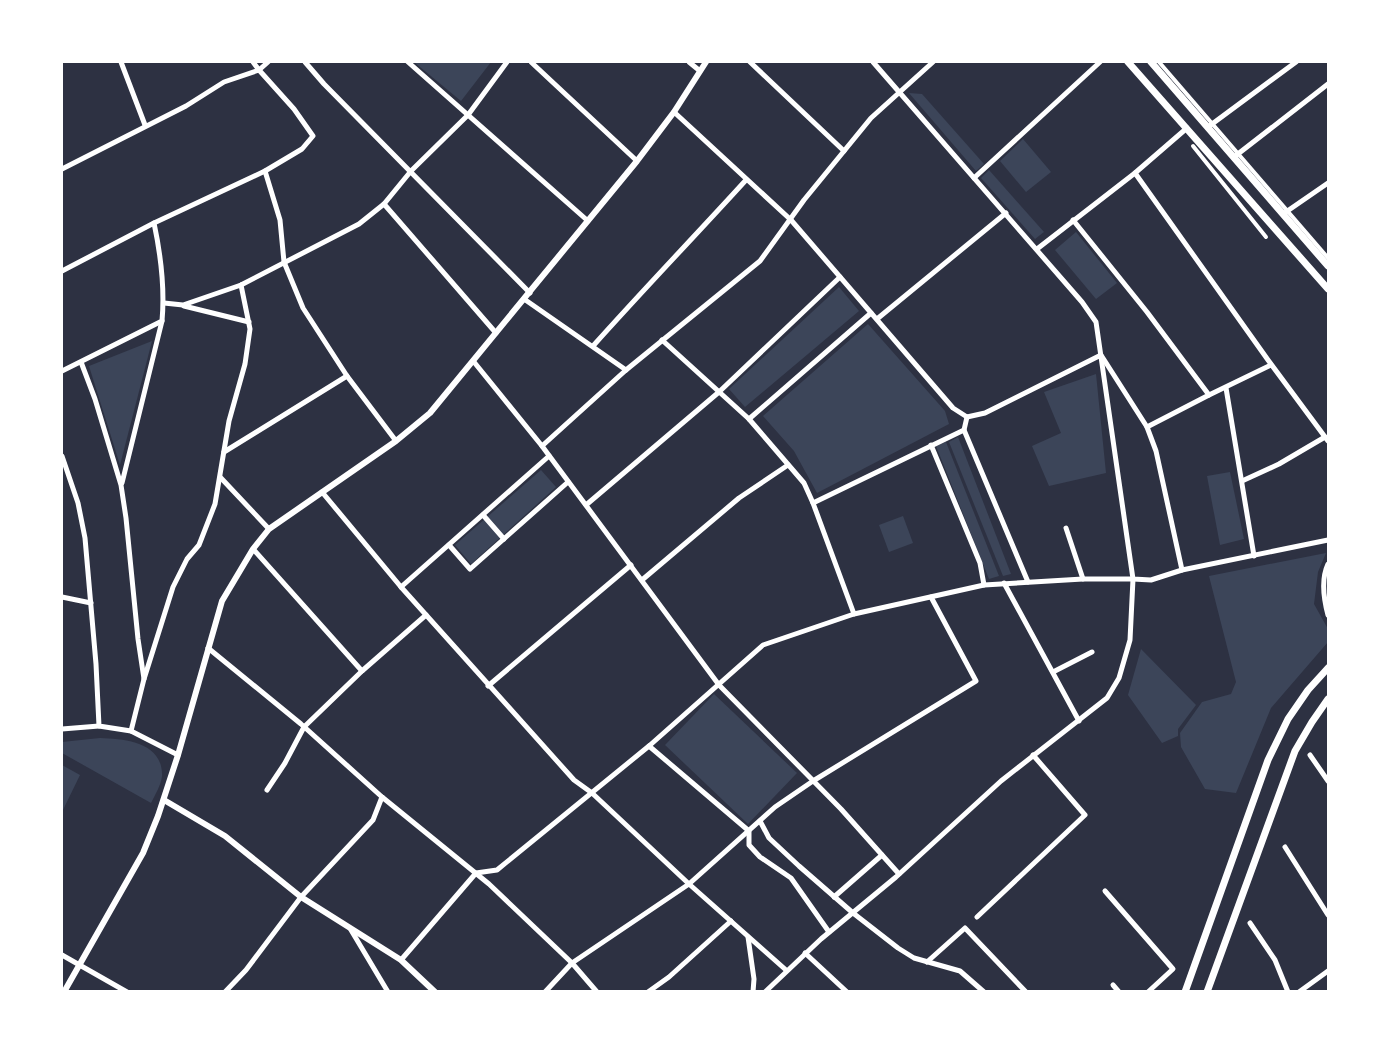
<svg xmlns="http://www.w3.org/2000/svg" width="1390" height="1053" viewBox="0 0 1390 1053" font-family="'Nunito Sans',sans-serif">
	<rect width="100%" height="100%" fill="#2d3142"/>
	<!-- green -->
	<g fill="#3c4559">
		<polygon points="414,62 491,62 461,101"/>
		<polygon points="909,93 922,94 984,164 976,171"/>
		<polygon points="1023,139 1051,172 1026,192 1000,161"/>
		<polygon points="989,170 1044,232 1035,239 981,178"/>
		<polygon points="1076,232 1117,283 1096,299 1055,250"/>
		<polygon points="839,287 859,311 745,407 729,389"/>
		<polygon points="868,324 945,411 949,424 817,493 794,451 763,416"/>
		<polygon points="152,341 120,465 89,366"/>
		<polygon points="1096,374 1106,473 1049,486 1032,446 1061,433 1044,392"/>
		<polygon points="958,437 1011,574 1003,576 949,442"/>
		<polygon points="946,442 999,576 989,579 936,446"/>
		<polygon points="541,470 556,487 471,564 455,545"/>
		<polygon points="1230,472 1244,539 1220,545 1207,476"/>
		<polygon points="903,516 913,543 889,552 879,525"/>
		<polygon points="1326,553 1318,572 1314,604 1328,629 1328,642 1271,708 1236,793 1205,789 1181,747 1180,733 1202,702 1231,694 1236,682 1209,576"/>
		<polygon points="1141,649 1196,705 1178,729 1178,736 1162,743 1128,695"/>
		<polygon points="714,694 797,773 748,824 665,745"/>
		<path d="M100,738C125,739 163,742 162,776C161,785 155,795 151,803L62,753V742Z"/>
		<polygon points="62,765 80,775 62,812"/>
	</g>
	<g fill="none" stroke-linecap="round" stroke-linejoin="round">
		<!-- pedestrian -->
		<g stroke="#fff" stroke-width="4">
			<polyline points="1159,62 1328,258"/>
			<polyline points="1193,146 1266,237"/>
		</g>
		<!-- minor -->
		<g stroke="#fff" stroke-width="5">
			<polyline points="121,62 145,125"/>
			<polyline points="253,62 259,70 294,109 313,136 302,149 265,171 280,220 284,262 303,308 347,376 396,441"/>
			<polyline points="305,62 324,84 530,293"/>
			<polyline points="408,62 588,221"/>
			<polyline points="531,62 637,161"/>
			<polyline points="689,62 700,71"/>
			<polyline points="750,62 844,151"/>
			<polyline points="873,62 1082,302 1096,322 1133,579 1151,580 1182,570 1328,540"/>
			<polyline points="674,112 791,220 953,408 967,417 985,413 1101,355 1147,427 1209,395 1147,312 1073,220"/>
			<polyline points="1208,127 1296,62"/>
			<polyline points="1234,157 1328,84"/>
			<polyline points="62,169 186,106 224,82 259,70 268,62"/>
			<polyline points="1135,173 1268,360 1328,441"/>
			<polyline points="974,178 1100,62"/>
			<polyline points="384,204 496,333"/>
			<polyline points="1283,214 1328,183"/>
			<polyline points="1037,249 1135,173 1187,128"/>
			<polyline points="62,271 154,223 265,171"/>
			<polyline points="524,299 626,370"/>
			<polyline points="164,303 183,305 241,285 359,224 384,204 411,171 468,115 507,62"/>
			<polyline points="184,306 249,322"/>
			<polyline points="877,319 1006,213"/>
			<polyline points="662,340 749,419 804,483 813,503"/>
			<path d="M593,346C643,290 695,236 746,180"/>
			<polyline points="81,362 95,399 121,485 126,518 138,639 144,679 131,731"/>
			<polyline points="474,362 542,446 719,685 841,809 899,874"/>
			<path d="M62,371L162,321C165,288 161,256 154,223"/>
			<polyline points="1226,388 1254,556"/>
			<polyline points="1209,395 1271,365"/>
			<polyline points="749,419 871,313"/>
			<polyline points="1147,427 1156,451 1182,570"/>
			<polyline points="964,430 1028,582"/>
			<polyline points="931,445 980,563 984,585"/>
			<polyline points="542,446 626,370 760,261 804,200 871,118 933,62"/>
			<polyline points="224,452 347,376"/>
			<polyline points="62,456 78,503 85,538 96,664 99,726 131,731 178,755"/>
			<polyline points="221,478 269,529"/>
			<polyline points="1242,481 1279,464 1325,437"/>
			<polyline points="122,483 162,321"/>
			<polyline points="322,492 401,587 574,780 592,793 689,884 786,970"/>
			<polyline points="586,505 719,392 840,277"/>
			<polyline points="483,515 504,539"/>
			<polyline points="1066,528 1083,579"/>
			<polyline points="449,545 470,569 568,482"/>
			<polyline points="253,549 362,671"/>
			<path d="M1328,564C1321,579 1324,600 1328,615"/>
			<polyline points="642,580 739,498 788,465"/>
			<polyline points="1004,583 1079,721"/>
			<polyline points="401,587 549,456"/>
			<polyline points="62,597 91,603"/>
			<polyline points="854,614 813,503 964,430 967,417"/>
			<polyline points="208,648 301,724 382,797 489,884 572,963 597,992"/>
			<polyline points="1053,672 1092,652"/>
			<polyline points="144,679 173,587 187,559 199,545 215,504 229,421 245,364 250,329 241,285"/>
			<polyline points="488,686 631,565"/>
			<polyline points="62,729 99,726"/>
			<polyline points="649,746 749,831 749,845 760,857 791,878 829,932"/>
			<polyline points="1310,755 1328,781"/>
			<polyline points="267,790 285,763 304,727 362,671 426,615"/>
			<polyline points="760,821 769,838 799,866 853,913 898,948 914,958 960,971 984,992"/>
			<polyline points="1285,847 1328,915"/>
			<polyline points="1105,891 1173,969 1148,992"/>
			<polyline points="834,897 882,855"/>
			<polyline points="977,917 1085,815 1033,755"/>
			<polyline points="1250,923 1275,960 1288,992"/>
			<polyline points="351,930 388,992"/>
			<polyline points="748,937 754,979 753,992"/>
			<polyline points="805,953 847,992"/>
			<polyline points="62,955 127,992"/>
			<polyline points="401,960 476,873 497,870 649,746 763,645 854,614 984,585 1083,579 1133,579 1130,640 1119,678 1107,698 1001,781 896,877 821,939 765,992"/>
			<polyline points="927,962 965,928 1026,992"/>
			<polyline points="1113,985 1119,992"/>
			<polyline points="225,992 246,970 301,897 373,820 382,797"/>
			<polyline points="545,992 572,963 689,884 775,807 813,781 976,681 931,597"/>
			<polyline points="648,992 669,977 731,921"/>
			<polyline points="1299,992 1328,971"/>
		</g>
		<!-- tertiary -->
		<g stroke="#fff" stroke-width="6">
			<polyline points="164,800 225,836 301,897 401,960 435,992"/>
			<polyline points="64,992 143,853 158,816 178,755 222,601 253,549 269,529 396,441 430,413 637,161 674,112 706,62"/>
		</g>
		<!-- secondary -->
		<g stroke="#fff" stroke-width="7">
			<polyline points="1128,62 1328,289"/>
			<polyline points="1151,62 1328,266"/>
			<polyline points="1185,992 1268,760 1288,719 1308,690 1328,668"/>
			<polyline points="1207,992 1295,751 1312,722 1328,699"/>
		</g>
	</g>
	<!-- border -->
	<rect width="1390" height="1053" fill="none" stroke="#ffffff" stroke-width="126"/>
</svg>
